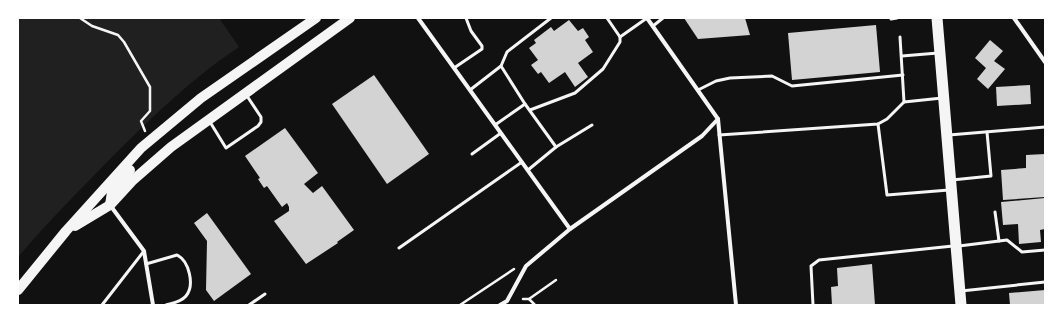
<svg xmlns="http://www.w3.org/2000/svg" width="1063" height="323" viewBox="0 0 1063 323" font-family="'Fira Sans Condensed',sans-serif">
	<rect width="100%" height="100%" fill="#111"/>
	<!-- green -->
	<path fill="#202020" d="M18,18H219L239,47C189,80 148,121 106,163C76,194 46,224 18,257Z"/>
	<!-- building -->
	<g fill="#d3d3d3">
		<polygon points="684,18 745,18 750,35 698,39"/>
		<polygon points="569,20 578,31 583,28 589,37 585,40 593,52 578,63 588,77 575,87 565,72 549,83 541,72 538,74 531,65 538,60 529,48 536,43 534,40 551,27 554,31"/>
		<polygon points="876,25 880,72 792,80 788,33"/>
		<polygon points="990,40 1003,51 994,61 1005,69 988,89 977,79 986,68 975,58"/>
		<polygon points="374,75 429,154 387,184 332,104"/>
		<polygon points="1030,85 1031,104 997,106 996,87"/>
		<polygon points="285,128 318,173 304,184 313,193 322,186 354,230 337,242 338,243 306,264 274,221 289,211 289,207 287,203 282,207 267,186 264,188 258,179 260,178 245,156"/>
		<polygon points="1045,154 1045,197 1003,200 1001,170 1026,168 1026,155"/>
		<polygon points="1045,198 1045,229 1040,230 1041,242 1019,244 1018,224 1003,225 1001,202"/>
		<polygon points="207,213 251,274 214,301 206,290 207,241 194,223"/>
		<polygon points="872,264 875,305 832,305 831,287 838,286 837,268"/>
		<polygon points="1045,290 1045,305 1010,305 1009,293"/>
	</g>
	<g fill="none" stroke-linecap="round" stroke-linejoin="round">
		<!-- path -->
		<g stroke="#f5f5f5" stroke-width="2.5">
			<polyline points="80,18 92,26 118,35 124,42 150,87 150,111 141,121 145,131"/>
			<polyline points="523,299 529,299 556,280"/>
			<polyline points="529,299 535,305"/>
			<polyline points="460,305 514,269"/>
		</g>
		<!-- service -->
		<g stroke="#f5f5f5" stroke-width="3">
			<polyline points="891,19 897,18"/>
			<polyline points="653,26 663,18"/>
			<polyline points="620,37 647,18"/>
			<polyline points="900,37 904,102 942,98"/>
			<polyline points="902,56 938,53"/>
			<polyline points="501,66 525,104 556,147"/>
			<polyline points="454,68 482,49 482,46 471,31 466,18"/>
			<polyline points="470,90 501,66 507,52 551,18"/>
			<polyline points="698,90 716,81 730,78 772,76 792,86 903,75"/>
			<polyline points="530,110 575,93 603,69 620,42 620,37 607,18"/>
			<polyline points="210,122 226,148 258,126 261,122 261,117 247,96"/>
			<polyline points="878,124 887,195 949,190"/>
			<polyline points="495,125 525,104"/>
			<polyline points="719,135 878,124 887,119 904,102"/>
			<polyline points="949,135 1045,127"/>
			<polyline points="472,154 501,133"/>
			<polyline points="528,170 556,147 592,125"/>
			<polyline points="952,180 991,176 987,132"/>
			<polyline points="995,212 999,241"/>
			<polyline points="959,246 1007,240 1022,252 1045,250"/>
			<polyline points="399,248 522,162"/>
			<path d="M146,264L177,255C189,261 195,285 186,296C181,302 173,303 166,305"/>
			<polyline points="961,291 1045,282"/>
			<polyline points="102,305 144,251"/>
			<polyline points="249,305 265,294"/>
			<polyline points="813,305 811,266 819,260 953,246"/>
		</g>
		<!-- minor -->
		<g stroke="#f5f5f5" stroke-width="4">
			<polyline points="418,18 570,229"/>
			<polyline points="647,18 718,119 736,305"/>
			<polyline points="1014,18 1045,62"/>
			<polyline points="110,205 144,251 153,305"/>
			<polyline points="500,305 507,301 526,266 570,229 702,136 718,119"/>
		</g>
		<!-- primary -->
		<g stroke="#f5f5f5" stroke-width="10">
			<polyline points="110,205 112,192 130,170"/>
			<polyline points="75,226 110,205 132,181 171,147 350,18"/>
			<polyline points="18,290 66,231 141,148 201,98 316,18"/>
		</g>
		<!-- trunk -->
		<polyline stroke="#f5f5f5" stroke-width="11" points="937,18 961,305"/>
	</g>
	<!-- border -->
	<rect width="1063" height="323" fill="none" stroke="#ffffff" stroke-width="38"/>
</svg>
